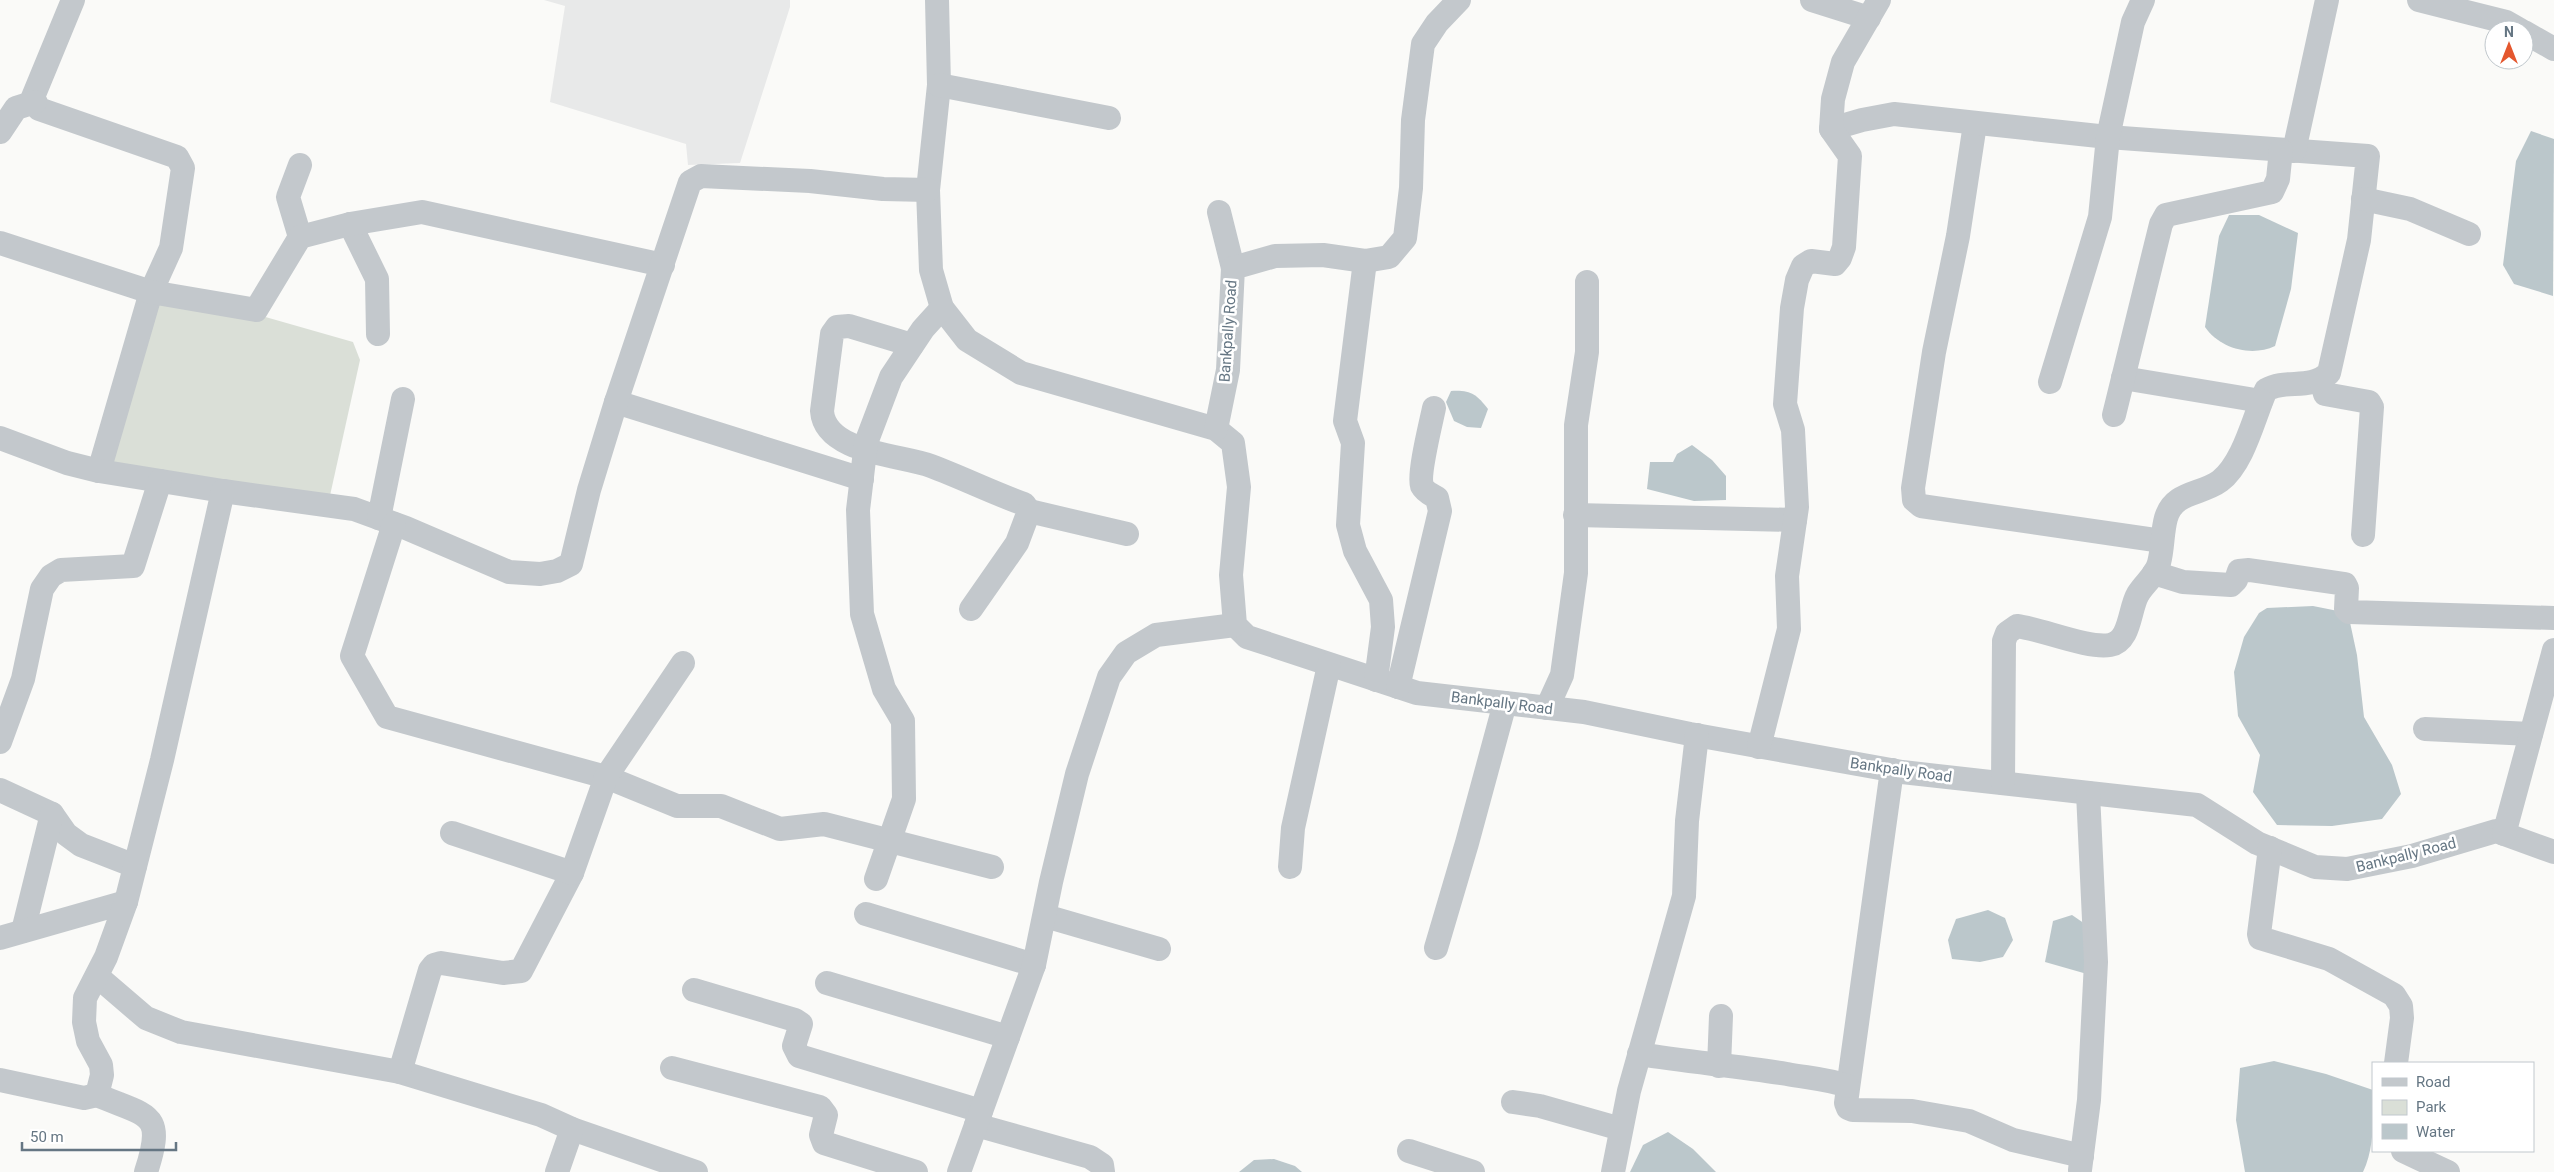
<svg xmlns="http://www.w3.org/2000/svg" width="2554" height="1172" viewBox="0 0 2554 1172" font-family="Roboto,sans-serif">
	<rect width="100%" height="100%" fill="#fafaf8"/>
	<!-- built -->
	<polygon fill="#e8e9e9" points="544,0 790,0 790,7 740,163 688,165 686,144 550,102 565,6"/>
	<!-- green -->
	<polygon fill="#dadfd7" points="156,300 262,316 353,342 360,360 329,500 106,467"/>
	<!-- water -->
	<g fill="#bbc7cb">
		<polygon points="2531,131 2554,139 2553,296 2514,284 2503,265 2516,161"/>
		<path d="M2229,215H2259L2298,233L2291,289L2275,346C2252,357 2220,349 2205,327L2219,236Z"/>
		<path d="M1451,391C1471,390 1476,394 1488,409L1481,428L1467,427L1454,421L1446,402Z"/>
		<polygon points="1692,445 1712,460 1726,476 1726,500 1694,501 1647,489 1650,462 1673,462 1677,454"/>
		<polygon points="2313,606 2348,613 2357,655 2364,717 2392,765 2401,794 2382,819 2332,826 2277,825 2253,792 2260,755 2238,716 2234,672 2244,637 2259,613 2267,608"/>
		<polygon points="1988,910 2005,918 2013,940 2003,957 1980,962 1952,959 1948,940 1956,919"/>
		<polygon points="2072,915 2088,926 2087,974 2045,962 2053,921"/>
		<path d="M2274,1061L2326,1074L2373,1090C2373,1117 2375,1147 2363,1172H2245L2236,1120L2240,1068Z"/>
		<polygon points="1668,1132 1693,1149 1716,1172 1630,1172 1643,1145"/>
		<polygon points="1274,1159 1295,1166 1302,1172 1239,1172 1254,1160"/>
	</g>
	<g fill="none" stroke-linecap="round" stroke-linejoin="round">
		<!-- minor -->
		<g stroke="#c3c8cc" stroke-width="24">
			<polyline points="73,0 33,97 39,109 177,157 183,168 171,248 151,292 99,471"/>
			<polyline points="937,0 939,85 928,190 931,270 942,308 967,340 1021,373 1216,429 1233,443 1239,487 1231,575 1235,625 1247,637 1417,693 1584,712 1690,734 1902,772 2197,805 2257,843 2315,867 2347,869 2412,856 2496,831 2554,852"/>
			<polyline points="1812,0 1869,18"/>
			<polyline points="2419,0 2506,22 2520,30"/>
			<polyline points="2524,32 2554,49"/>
			<polyline points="939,85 1109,118"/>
			<polyline points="1975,124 1958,236 1934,352 1913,488 1914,500 1921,506 2162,541"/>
			<path d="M1831,129L1862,120L1894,114L2108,137L2368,156L2359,240L2329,373C2309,391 2287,378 2266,390C2254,416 2244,463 2220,481C2201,495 2174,491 2166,518C2162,532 2163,548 2159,563C2156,575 2144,584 2138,594C2129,609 2131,641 2110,645C2088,649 2041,629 2017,626L2007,633L2004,641L2003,783"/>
			<polyline points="0,132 16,108 35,102"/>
			<polyline points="2294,151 2327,0"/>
			<polyline points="300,165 288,197 300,237"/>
			<polyline points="2363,199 2410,209 2469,234"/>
			<polyline points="1219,212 1233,268"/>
			<polyline points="350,224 377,279 378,334"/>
			<polyline points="0,243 151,292 256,310 300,237 350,224 422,212 663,265"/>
			<polyline points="1365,261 1345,421 1353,443 1348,525 1355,551 1381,600 1383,627 1376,680"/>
			<path d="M912,345L849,326L837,327L832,334L822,411C825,453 901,455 931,466C963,478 993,493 1024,504L1029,511L1017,543L971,609"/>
			<polyline points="2123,378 2261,401"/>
			<polyline points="2321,380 2325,394 2369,402 2372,407 2363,535"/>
			<polyline points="2050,382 2100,217 2108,137 2133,22 2143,0"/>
			<polyline points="616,402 862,479"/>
			<polyline points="2114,415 2161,224 2166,215 2272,192 2278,179 2281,150"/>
			<polyline points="1216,429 1228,370 1233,268 1275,256 1323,255 1365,261 1389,257 1405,238 1411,188 1413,120 1423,44 1437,23 1459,0"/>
			<polyline points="0,438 67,463 99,471 223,491 354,509 406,528 509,572 540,574 557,571 571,564 589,490 616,402 690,182 701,176 810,181 883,189 928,190"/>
			<polyline points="1029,511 1127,534"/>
			<polyline points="1575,515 1795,520"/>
			<polyline points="379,518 403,399"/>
			<polyline points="394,524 352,656 387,717 606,777 677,806 721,806 780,829 824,824 992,867"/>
			<polyline points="2154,573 2183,582 2231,585 2236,580 2239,571 2249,570 2345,584 2347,588 2346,609 2349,612 2554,618"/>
			<polyline points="683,663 606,777 572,873 521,971 503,973 441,963 434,965 430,970 400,1072 541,1115 572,1129 696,1172"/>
			<path d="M1398,687L1440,511L1437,498C1432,495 1425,492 1422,486C1418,474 1431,423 1434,408"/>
			<polyline points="1547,708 1562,675 1576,573 1576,425 1587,352 1587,282"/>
			<polyline points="2425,729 2531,734"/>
			<polyline points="0,742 23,679 42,589 51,576 61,570 133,566 160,481"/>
			<polyline points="1759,747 1789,629 1787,576 1797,507 1793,430 1785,404 1792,308 1797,280 1803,266 1811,261 1835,264 1840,258 1844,247 1850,156 1831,129 1833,99 1843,62 1879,0"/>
			<polyline points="1892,770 1846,1103 1848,1108 1853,1110 1912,1111 1969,1121 2013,1140 2082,1156"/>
			<polyline points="0,790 52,814 66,834 81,845 135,866"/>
			<polyline points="452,833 572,873"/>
			<polyline points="2504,834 2554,650"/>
			<polyline points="2270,848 2259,934 2260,938 2329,959 2394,995 2401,1006 2402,1018 2396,1063"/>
			<polyline points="1290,867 1293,828 1329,665"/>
			<polyline points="876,879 904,799 903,721 884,689 862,614 858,510 866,443 891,377 923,329 942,308"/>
			<polyline points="866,914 1034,965"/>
			<polyline points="1045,916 1159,949"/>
			<polyline points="23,931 52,814"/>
			<polyline points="0,938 126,902"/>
			<polyline points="1436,948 1467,843 1505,703"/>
			<polyline points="97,976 146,1018 181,1032 400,1072"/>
			<polyline points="827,983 1008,1037"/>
			<polyline points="694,990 795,1020 801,1024 794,1046 799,1056 981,1111"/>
			<path d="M1639,1054C1688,1062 1738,1066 1787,1074C1808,1078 1828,1079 1847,1086"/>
			<polyline points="1719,1066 1721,1016"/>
			<polyline points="672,1068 820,1107 826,1115 821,1135 824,1143 916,1172"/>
			<polyline points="0,1080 84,1098 97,1095"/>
			<polyline points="1513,1102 1540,1106 1621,1129"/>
			<polyline points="976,1125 1090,1157 1102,1165 1103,1172"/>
			<polyline points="1409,1151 1473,1172"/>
			<polyline points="2403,1151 2448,1172"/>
			<polyline points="2080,1170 2089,1100 2096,962 2088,793"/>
			<path d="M146,1172C166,1111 148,1117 97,1095L102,1075L101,1065L88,1041L84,1022L85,998L106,957L126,902L162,760L223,491"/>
			<polyline points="557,1172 572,1129"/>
			<polyline points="959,1172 1034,965 1051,882 1077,774 1109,677 1126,653 1156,635 1235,625"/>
			<polyline points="1613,1172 1629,1091 1684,896 1687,821 1697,735"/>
		</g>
	</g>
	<g text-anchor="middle" stroke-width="5" stroke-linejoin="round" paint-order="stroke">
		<!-- street labels -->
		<g font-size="15" fill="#657683" stroke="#fff">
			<text transform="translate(1228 331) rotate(-86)" y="5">Bankpally Road</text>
			<text transform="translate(1502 703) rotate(7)" y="5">Bankpally Road</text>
			<text transform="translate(1901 770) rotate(8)" y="5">Bankpally Road</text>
			<text transform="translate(2406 855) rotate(-14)" y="5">Bankpally Road</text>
		</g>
	</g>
	<!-- legend -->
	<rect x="2372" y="1062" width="162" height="90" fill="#ffffff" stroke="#c1c8cd"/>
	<rect x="2382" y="1078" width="25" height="8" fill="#c3c8cc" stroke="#c1c8cd"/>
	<text x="2416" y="1087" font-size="15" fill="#657683">Road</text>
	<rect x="2382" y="1100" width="25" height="15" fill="#dadfd7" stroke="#c1c8cd"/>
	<text x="2416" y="1112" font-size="15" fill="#657683">Park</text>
	<rect x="2382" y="1124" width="25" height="15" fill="#bbc7cb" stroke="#c1c8cd"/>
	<text x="2416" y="1137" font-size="15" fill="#657683">Water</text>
	<!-- north arrow -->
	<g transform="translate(2509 45)"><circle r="24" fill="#ffffff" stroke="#c1c8cd"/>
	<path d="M0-4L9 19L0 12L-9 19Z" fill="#e4572e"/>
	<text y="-8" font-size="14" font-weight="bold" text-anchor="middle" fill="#657683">N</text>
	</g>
	<!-- scale -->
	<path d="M22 1142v8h154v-8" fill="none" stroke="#657683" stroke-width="2.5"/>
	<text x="30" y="1142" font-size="15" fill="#657683" stroke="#ffffff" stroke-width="4" paint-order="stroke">50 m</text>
</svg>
